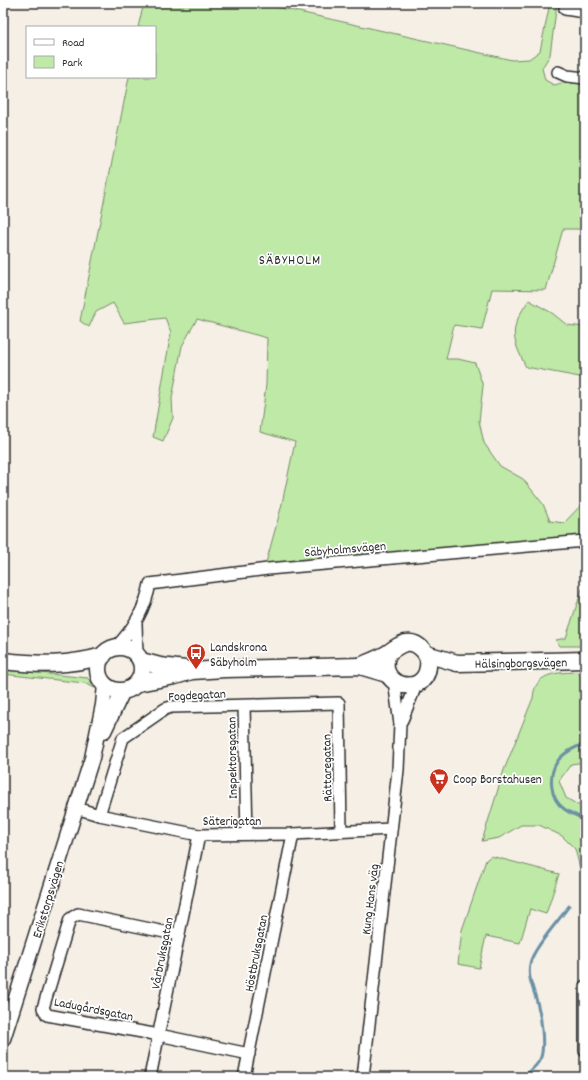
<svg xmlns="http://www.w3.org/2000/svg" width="588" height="1080" viewBox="0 0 588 1080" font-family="Dekko,sans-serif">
	<rect width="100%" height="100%" fill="#f5efe6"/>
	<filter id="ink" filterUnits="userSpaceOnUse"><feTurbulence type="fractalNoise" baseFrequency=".025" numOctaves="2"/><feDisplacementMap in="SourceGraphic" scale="8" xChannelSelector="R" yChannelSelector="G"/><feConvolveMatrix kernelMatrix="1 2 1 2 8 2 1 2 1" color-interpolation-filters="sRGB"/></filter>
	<g filter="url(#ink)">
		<!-- green -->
		<g fill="#bfe9a6" stroke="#758a68">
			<polygon points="144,3 259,3 512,60 529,59 540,51 550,3 557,3 550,55 542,68 545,80 554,85 570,81 585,83 585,229 563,229 546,290 492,289 482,329 454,325 446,359 458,359 475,363 483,386 479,421 484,443 500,466 523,479 543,504 550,521 564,523 585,501 585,536 266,563 281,508 295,442 260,432 266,385 267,338 197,319 182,346 172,398 173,418 163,441 153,437 171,332 165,318 124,323 113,303 96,312 89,327 80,321 129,77 155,77 155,27 138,27"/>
			<path d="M529,300L552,313L567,325L585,327V378L526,367C511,337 509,329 529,300Z"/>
			<polygon points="585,587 585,646 559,646 556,640 566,638 582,589"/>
			<polygon points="3,669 88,678 95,688 84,683 3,674"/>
			<path d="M585,672V762L571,764L559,781L566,798L585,809V867L580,868L575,849L562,836L539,825H521L499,838L482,841L504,770L533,698C535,669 562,673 585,672Z"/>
			<polygon points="491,856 559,874 546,914 530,909 520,943 486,936 479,968 458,964 462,930 486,860"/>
		</g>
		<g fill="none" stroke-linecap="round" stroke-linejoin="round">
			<!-- stream -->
			<g stroke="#6b90a5" stroke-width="3">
				<path d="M585,743C576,747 562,753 557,762C548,776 550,798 563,808C569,813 578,816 585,820"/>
				<path d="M523,1077C529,1072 539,1065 541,1057C545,1043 541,1016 537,1002C534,990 527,977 530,964C532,950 560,919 569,906"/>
			</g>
			<defs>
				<g id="minor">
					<polyline points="565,9 585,12"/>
					<polyline points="558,72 567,76 585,78"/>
					<polyline points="136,624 137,655"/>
					<path d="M115,648C133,630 145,610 150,584L268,569L585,541"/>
					<polyline points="244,706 247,834"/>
					<polyline points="402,720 417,683"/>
					<polyline points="76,808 99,815 199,835 293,834 391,829"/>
					<polyline points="99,815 123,738 165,709 171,707 339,703 341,831"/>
					<polyline points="179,935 78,914 70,919 43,1008 47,1015 159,1035 249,1054"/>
					<polyline points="585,1051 585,986"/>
					<polyline points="150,1077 199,835"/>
					<polyline points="244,1077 293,834"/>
					<polyline points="363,1077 398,770 400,724 394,681"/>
				</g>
				<g id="tertiary">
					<polyline points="104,731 123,691"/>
					<polyline points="3,1039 92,758 103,705 105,685"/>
				</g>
				<g id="secondary">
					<circle cx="120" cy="669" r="22"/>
					<polyline points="426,654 457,663 585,660"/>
					<path d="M3,661C38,665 68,666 103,656"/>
					<polyline points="141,661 160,666 185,669"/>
					<path d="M360,666C369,662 380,658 388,653C399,645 410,636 423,650C427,654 429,661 428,667C424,700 372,685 389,652"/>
					<polyline points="138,683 175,676 192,671 225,669 360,666 387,674"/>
				</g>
			</defs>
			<!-- minor casing -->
			<use href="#minor" stroke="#2b2b2b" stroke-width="14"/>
			<!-- tertiary casing -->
			<use href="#tertiary" stroke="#2b2b2b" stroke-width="17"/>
			<!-- secondary casing -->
			<use href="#secondary" stroke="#2b2b2b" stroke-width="19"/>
			<!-- minor -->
			<use href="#minor" stroke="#fff" stroke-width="11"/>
			<!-- tertiary -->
			<use href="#tertiary" stroke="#fff" stroke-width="14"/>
			<!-- secondary -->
			<use href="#secondary" stroke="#fff" stroke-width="16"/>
		</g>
	</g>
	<!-- icons -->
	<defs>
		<symbol id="bus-pin" viewBox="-11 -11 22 30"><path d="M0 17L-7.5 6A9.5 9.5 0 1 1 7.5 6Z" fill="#c8321e" stroke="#fff"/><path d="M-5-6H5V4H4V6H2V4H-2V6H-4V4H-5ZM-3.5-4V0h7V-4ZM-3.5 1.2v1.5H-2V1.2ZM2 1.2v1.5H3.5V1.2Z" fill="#fff"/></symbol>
		<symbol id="supermarket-pin" viewBox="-11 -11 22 30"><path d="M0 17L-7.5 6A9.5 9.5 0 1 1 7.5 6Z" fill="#c8321e" stroke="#fff"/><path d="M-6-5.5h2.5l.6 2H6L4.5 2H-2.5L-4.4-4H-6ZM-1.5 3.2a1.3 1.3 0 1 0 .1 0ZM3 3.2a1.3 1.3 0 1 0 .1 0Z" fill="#fff"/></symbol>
	</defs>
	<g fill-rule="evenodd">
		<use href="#bus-pin" x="185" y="642" width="22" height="30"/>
		<use href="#supermarket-pin" x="428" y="767" width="22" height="30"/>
	</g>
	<g text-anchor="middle" stroke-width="3.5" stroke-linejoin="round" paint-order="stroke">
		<!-- street labels -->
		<g font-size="13" fill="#2b2b2b" stroke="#fff">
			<text transform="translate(345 548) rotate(-5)" y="5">Säbyholmsvägen</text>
			<text transform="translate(521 662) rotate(-1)" y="5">Hälsingborgsvägen</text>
			<text transform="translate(197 694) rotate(-3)" y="5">Fogdegatan</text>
			<text transform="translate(231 758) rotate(-91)" y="5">Inspektorsgatan</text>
			<text transform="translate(326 768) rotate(-91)" y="5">Rättaregatan</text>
			<text x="232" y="825">Säterigatan</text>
			<text transform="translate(47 899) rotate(-73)" y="5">Erikstorpsvägen</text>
			<text transform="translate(369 899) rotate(-83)" y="5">Kung Hans väg</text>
			<text transform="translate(161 953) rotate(-79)" y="5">Vårbruksgatan</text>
			<text transform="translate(255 953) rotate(-79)" y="5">Höstbruksgatan</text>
			<text transform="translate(94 1008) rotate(11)" y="5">Ladugårdsgatan</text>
		</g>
		<!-- poi labels -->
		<g font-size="13" fill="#2b2b2b" stroke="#fff" text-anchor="start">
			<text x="210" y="651">Landskrona<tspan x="210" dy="15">Säbyholm</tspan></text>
			<text x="453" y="783">Coop Borstahusen</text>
		</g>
		<!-- neighbourhood labels -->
		<g font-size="14" letter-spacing="1" fill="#2b2b2b" stroke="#fff">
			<text x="290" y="264">SÄBYHOLM</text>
		</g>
	</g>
	<!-- margin -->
	<rect width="588" height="1080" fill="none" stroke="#fff" stroke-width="16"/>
	<rect x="8" y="8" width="572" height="1064" fill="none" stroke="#2b2b2b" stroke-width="1.5" filter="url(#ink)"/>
	<!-- legend -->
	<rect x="26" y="26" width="130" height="52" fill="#ffffff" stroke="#aaaaaa"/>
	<rect x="34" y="39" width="20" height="6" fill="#ffffff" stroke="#aaaaaa"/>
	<text x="62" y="46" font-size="12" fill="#2b2b2b">Road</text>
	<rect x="34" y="56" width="20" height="12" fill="#bfe9a6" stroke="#aaaaaa"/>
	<text x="62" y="66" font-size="12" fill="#2b2b2b">Park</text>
</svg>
